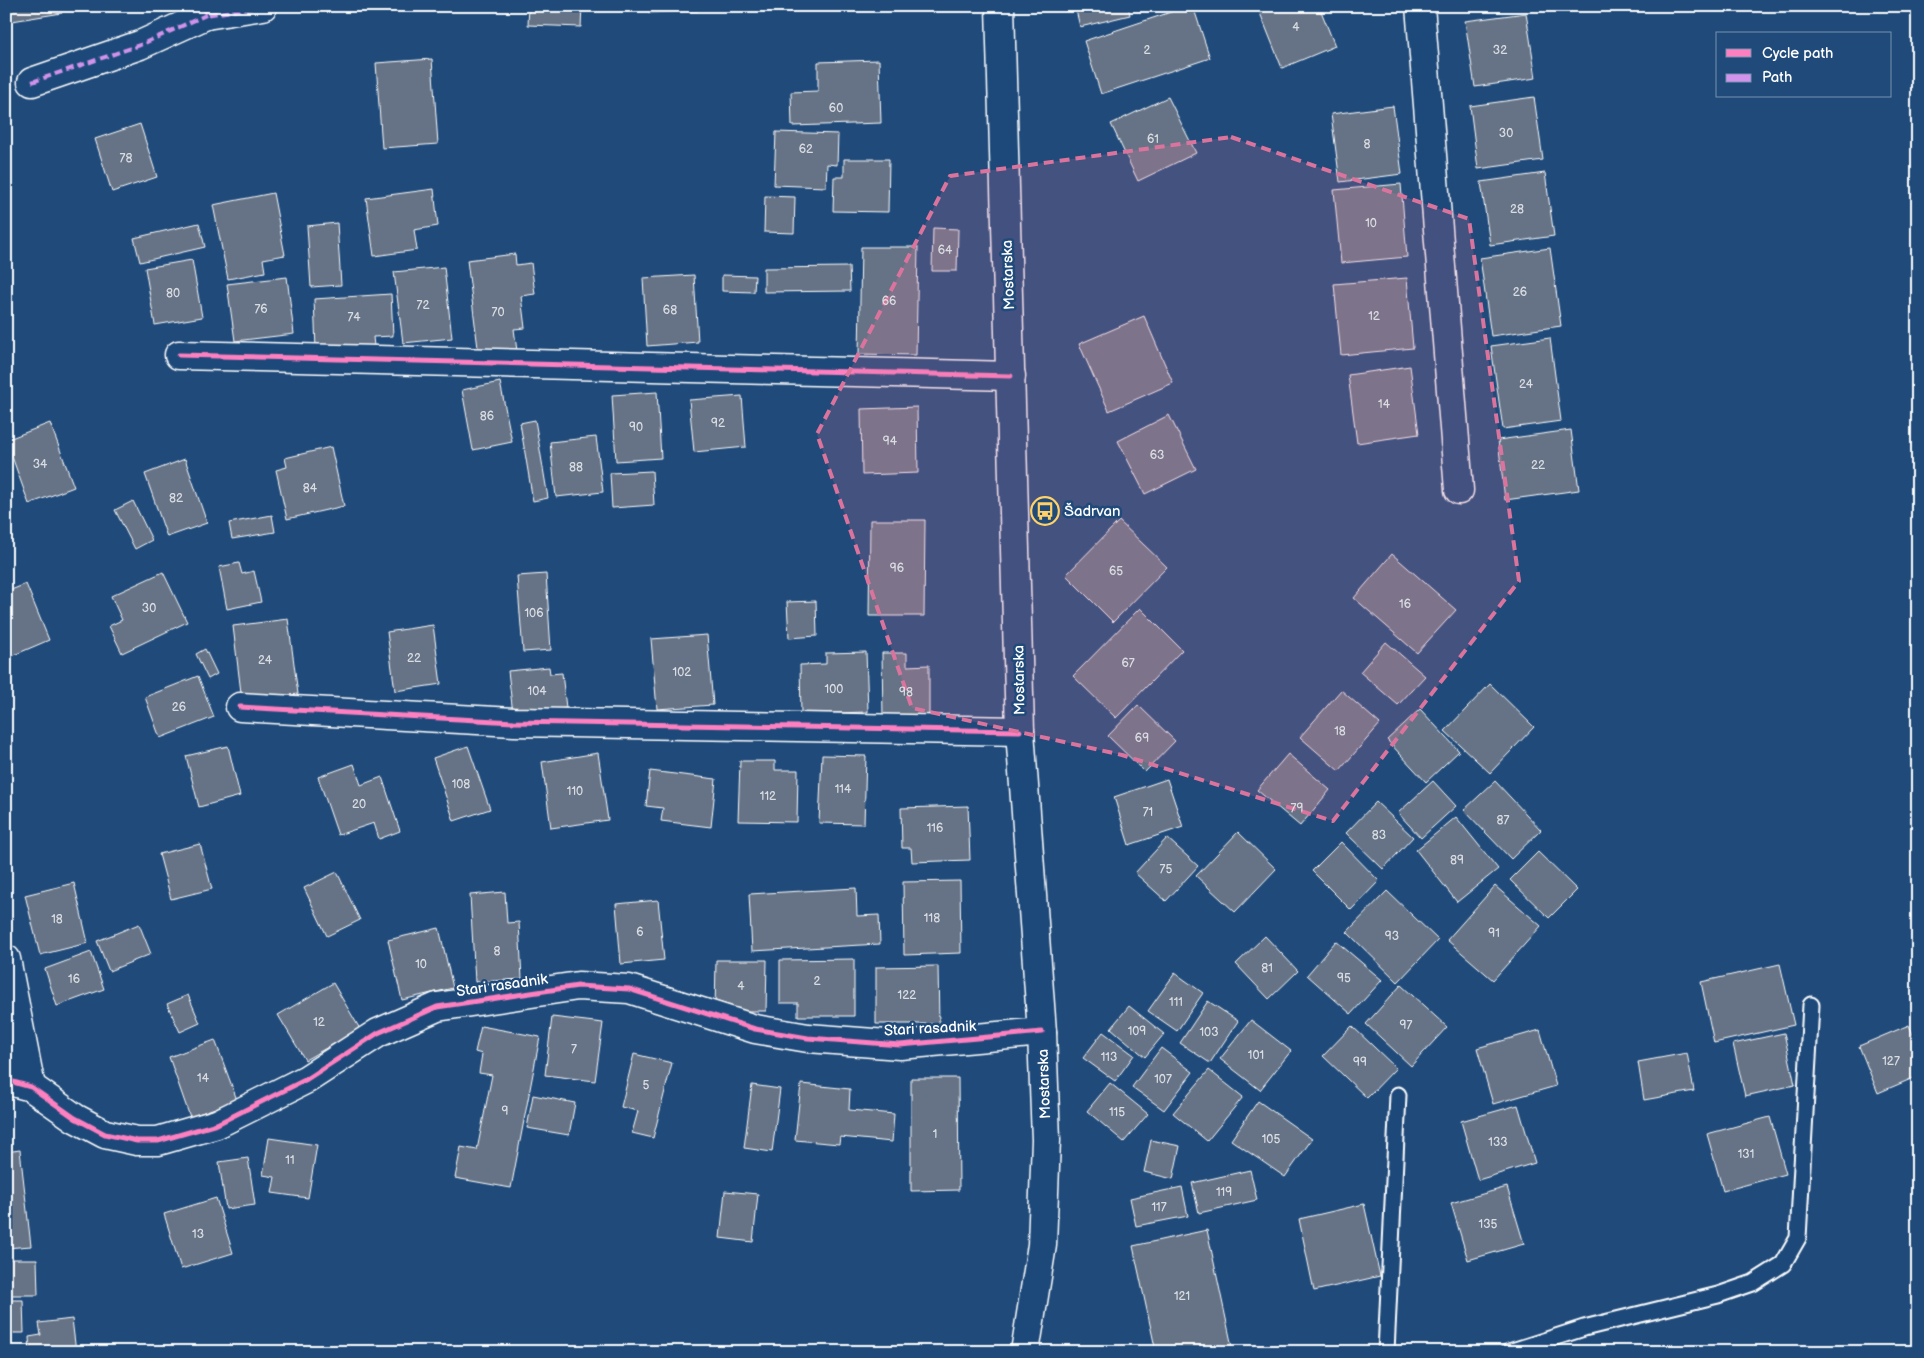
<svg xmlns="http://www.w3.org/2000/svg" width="1924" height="1358" viewBox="0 0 1924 1358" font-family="'Balsamiq Sans',sans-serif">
	<rect width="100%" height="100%" fill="#1f4a7a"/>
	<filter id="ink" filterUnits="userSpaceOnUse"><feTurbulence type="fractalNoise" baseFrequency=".02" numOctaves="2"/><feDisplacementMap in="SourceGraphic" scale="10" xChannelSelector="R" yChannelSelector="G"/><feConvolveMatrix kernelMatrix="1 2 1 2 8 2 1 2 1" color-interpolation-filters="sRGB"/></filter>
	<g filter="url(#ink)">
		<!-- building -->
		<g fill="#667386" stroke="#fff">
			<polygon points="9,6 61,6 62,13 12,21"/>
			<polygon points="98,6 120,6 99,11"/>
			<polygon points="529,6 582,6 581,27 528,25"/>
			<polygon points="649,6 698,6 698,11 649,13"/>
			<polygon points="1075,6 1128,6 1130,15 1080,27"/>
			<polygon points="1189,6 1193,6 1210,58 1101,94 1084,41"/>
			<polygon points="1262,6 1319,6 1335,46 1282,68 1258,8"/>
			<polygon points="1526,13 1536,78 1475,87 1465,21"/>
			<polygon points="432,59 438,144 382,148 376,63"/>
			<polygon points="879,60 881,123 792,126 791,92 818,91 818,62"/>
			<polygon points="1168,97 1196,153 1138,181 1111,124"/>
			<polygon points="1534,97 1543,160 1478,169 1470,106"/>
			<polygon points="1393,106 1402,174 1340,182 1331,114"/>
			<polygon points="140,124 157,177 112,192 95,139"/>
			<polygon points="776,132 838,134 837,165 827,164 826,187 774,185"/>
			<polygon points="844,159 889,159 888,212 833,211 834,177 844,177"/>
			<polygon points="1545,173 1554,236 1490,245 1481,182"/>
			<polygon points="1401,184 1407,257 1341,263 1334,190"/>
			<polygon points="434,189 438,226 414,230 417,250 374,256 366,198"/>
			<polygon points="273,193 285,255 263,259 265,272 228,279 213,205"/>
			<polygon points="765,196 795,197 794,233 764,232"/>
			<polygon points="199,223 205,247 140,262 134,238"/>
			<polygon points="337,223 341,285 311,287 307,226"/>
			<polygon points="933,228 958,229 957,271 932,271"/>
			<polygon points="861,247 918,247 916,355 859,354"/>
			<polygon points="1550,248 1561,326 1491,336 1480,258"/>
			<polygon points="515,254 516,265 531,263 535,294 521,296 525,328 514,329 517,351 479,356 467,260"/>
			<polygon points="192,260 202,317 155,325 145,268"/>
			<polygon points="444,267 452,338 403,343 394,272"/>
			<polygon points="849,267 850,291 764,292 764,268"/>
			<polygon points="694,275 698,342 647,346 643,278"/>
			<polygon points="722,275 755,276 754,292 722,291"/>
			<polygon points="287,277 294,334 235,341 227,284"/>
			<polygon points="1407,278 1413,348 1341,355 1334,284"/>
			<polygon points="391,294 393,336 373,337 374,346 316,349 314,299"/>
			<polygon points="1144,316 1173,383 1109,411 1079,344"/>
			<polygon points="1550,338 1561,421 1503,429 1491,346"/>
			<polygon points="1410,366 1419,434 1357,443 1348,375"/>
			<polygon points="500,382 512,442 473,450 462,390"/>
			<polygon points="657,392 661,458 616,461 612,395"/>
			<polygon points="742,396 746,447 694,452 689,400"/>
			<polygon points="917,407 918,473 862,475 861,409"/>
			<polygon points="1169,415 1196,469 1145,494 1118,441"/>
			<polygon points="535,420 548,498 533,501 520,423"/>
			<polygon points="50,423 74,487 29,504 6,440"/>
			<polygon points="1571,430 1579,490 1505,500 1498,440"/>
			<polygon points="596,437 603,492 556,497 550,442"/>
			<polygon points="331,447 344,506 287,519 276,470 287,467 285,458"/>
			<polygon points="185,459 207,523 167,537 145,474"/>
			<polygon points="652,471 654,505 612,508 610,473"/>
			<polygon points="133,501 152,540 135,549 115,510"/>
			<polygon points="272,515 275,532 232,539 229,523"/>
			<polygon points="870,520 925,520 924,616 869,616"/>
			<polygon points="1119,521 1167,567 1113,622 1066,575"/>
			<polygon points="1392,554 1456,610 1417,653 1354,598"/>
			<polygon points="239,563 242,574 254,571 261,602 227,609 219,567"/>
			<polygon points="163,572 187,622 122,653 109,626 122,620 111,596"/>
			<polygon points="546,574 551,650 523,652 517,576"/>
			<polygon points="26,584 49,640 7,658 6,592"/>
			<polygon points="816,601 817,636 789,638 787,602"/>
			<polygon points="1140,608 1182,650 1116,718 1073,676"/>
			<polygon points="288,619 298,694 242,701 233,626"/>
			<polygon points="433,625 441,684 395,691 387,632"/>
			<polygon points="707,635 713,705 657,709 651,639"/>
			<polygon points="1386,642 1425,676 1398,705 1360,672"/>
			<polygon points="205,649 217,674 208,679 196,654"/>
			<polygon points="866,652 868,712 801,714 800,665 826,664 826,653"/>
			<polygon points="882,653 907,653 907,666 929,665 929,717 883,718"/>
			<polygon points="549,667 550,674 562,673 566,708 513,714 508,671"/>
			<polygon points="198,676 214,717 160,738 145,697"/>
			<polygon points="1490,684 1534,727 1490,773 1445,731"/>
			<polygon points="1341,690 1380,724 1339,771 1300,737"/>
			<polygon points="1138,705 1175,741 1145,772 1108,736"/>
			<polygon points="1420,709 1459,751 1426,782 1387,740"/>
			<polygon points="228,746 240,796 199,807 186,756"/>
			<polygon points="468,746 490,809 454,821 433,758"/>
			<polygon points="598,753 608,820 551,828 542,762"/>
			<polygon points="1288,754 1330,790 1300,826 1257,790"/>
			<polygon points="822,755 866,756 864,824 819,823"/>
			<polygon points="740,761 775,761 775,770 798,770 797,822 738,821"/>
			<polygon points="354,764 361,785 382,777 400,831 379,839 374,823 338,835 318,777"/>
			<polygon points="650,771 716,779 711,827 661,821 663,808 646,806"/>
			<polygon points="1167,779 1183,827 1129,845 1114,797"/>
			<polygon points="1433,781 1456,806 1421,838 1398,813"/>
			<polygon points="1495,781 1541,830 1511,859 1464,810"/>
			<polygon points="1376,802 1413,837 1383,869 1346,833"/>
			<polygon points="968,806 970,860 912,862 911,848 902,848 901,808"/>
			<polygon points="1456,817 1498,869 1457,902 1416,850"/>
			<polygon points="1238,832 1276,869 1235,912 1196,876"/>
			<polygon points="1167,838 1198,866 1166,901 1135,873"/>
			<polygon points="1341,842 1379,881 1351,910 1312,871"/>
			<polygon points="200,844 212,889 171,899 159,854"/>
			<polygon points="1538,852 1577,890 1549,918 1510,880"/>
			<polygon points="337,872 360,920 327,936 304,888"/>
			<polygon points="960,881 961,953 904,955 903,882"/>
			<polygon points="74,883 88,943 40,955 25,895"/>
			<polygon points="1495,886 1541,926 1493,980 1447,940"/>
			<polygon points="856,888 857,916 879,915 880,944 752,951 749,894"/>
			<polygon points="1387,891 1438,940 1398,982 1347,932"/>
			<polygon points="505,892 507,923 519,922 522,979 475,982 470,895"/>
			<polygon points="658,900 664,960 621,964 616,904"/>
			<polygon points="139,924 151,954 109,971 97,941"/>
			<polygon points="439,928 453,988 402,1000 388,940"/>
			<polygon points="1265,936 1298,971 1269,999 1236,964"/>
			<polygon points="1336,941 1382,980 1351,1014 1307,975"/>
			<polygon points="91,952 104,989 57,1006 45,969"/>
			<polygon points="854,959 854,1016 798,1016 798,1003 780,1003 780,960"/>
			<polygon points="716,960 767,960 766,1011 715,1011"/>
			<polygon points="1780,964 1794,1025 1714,1043 1701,982"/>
			<polygon points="938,966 939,1024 876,1024 876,967"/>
			<polygon points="1175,973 1203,993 1177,1031 1148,1011"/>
			<polygon points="333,983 360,1029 305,1060 278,1015"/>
			<polygon points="1401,985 1447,1027 1411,1066 1366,1024"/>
			<polygon points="188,995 200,1023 180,1032 167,1004"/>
			<polygon points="1208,1001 1238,1021 1210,1063 1180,1043"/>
			<polygon points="1129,1006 1164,1034 1145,1057 1111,1028"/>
			<polygon points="552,1017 603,1023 595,1081 545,1075"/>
			<polygon points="1251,1020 1291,1051 1260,1090 1220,1059"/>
			<polygon points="1909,1025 1918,1046 1918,1076 1878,1093 1859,1046"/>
			<polygon points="481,1026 540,1037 511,1188 455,1178 461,1147 477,1150 492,1075 479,1073 482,1054 475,1052"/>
			<polygon points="1352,1026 1396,1068 1367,1098 1323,1056"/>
			<polygon points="1540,1030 1556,1086 1493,1104 1477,1048"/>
			<polygon points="1103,1032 1134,1055 1115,1081 1083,1058"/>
			<polygon points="1784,1033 1795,1085 1745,1096 1733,1044"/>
			<polygon points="215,1040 237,1100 190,1117 169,1057"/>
			<polygon points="1161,1048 1193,1072 1164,1110 1132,1087"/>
			<polygon points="1687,1053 1694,1091 1644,1100 1638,1062"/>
			<polygon points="634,1054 672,1063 653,1138 632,1133 638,1111 621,1107"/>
			<polygon points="1209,1070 1243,1097 1207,1141 1173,1113"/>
			<polygon points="911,1078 958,1078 959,1190 911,1191"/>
			<polygon points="1110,1083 1148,1114 1124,1142 1087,1111"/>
			<polygon points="801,1084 850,1089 849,1110 894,1114 892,1142 840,1137 839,1144 795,1140"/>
			<polygon points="752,1085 780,1089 772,1152 744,1148"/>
			<polygon points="533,1095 575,1103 569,1135 527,1128"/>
			<polygon points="1258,1101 1312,1139 1285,1177 1231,1140"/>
			<polygon points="1518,1105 1535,1163 1478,1180 1461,1121"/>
			<polygon points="1770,1117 1786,1174 1723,1191 1707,1134"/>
			<polygon points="269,1138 317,1145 308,1198 272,1193 275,1177 263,1175"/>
			<polygon points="1151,1140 1180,1146 1173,1179 1144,1172"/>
			<polygon points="20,1150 31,1246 6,1248 6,1152"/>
			<polygon points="248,1158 255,1205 226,1209 219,1162"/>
			<polygon points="1250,1170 1257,1200 1199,1213 1192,1183"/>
			<polygon points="1182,1187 1188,1216 1136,1226 1130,1198"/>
			<polygon points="1507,1187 1524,1244 1468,1260 1451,1203"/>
			<polygon points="725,1191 758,1194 753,1242 720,1238"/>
			<polygon points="216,1198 233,1253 181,1269 164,1214"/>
			<polygon points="1364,1204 1380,1276 1314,1291 1299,1219"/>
			<polygon points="1207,1230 1232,1347 1208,1352 1156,1352 1133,1246"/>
			<polygon points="6,1259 37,1259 38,1295 6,1295"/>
			<polygon points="6,1300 23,1300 24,1333 6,1333"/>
			<polygon points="72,1319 76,1352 30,1352 29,1337 41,1335 39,1323"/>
		</g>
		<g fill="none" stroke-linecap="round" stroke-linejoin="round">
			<defs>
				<g id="lane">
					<polyline points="1386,1352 1398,1095"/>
					<polyline points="1509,1352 1584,1328 1718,1295 1753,1283 1783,1264 1798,1238 1811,1005"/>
				</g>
				<g id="street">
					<polyline points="204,6 206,15 263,6"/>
					<polyline points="1420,6 1459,490"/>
					<polyline points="32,82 140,45 206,15"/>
					<polyline points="179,355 1011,376"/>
					<polyline points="240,707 514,722 1020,731"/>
					<polyline points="6,959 31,1087"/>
					<polyline points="6,1080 31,1087 75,1118 105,1134 137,1141 158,1141 217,1124 307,1079 378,1033 437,1007 578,986 629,989 755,1029 808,1038 900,1045 1042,1032"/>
				</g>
				<polyline id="secondary" points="1000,6 1020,731 1042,1032 1046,1140 1042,1245 1025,1352"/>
			</defs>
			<!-- lane casing -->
			<use href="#lane" stroke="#fff" stroke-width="19"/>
			<!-- street casing -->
			<use href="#street" stroke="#fff" stroke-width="31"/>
			<!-- secondary casing -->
			<use href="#secondary" stroke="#fff" stroke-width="31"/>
			<!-- lane -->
			<use href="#lane" stroke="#1f4a7a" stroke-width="15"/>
			<!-- street -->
			<use href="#street" stroke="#1f4a7a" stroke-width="28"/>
			<!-- secondary -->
			<use href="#secondary" stroke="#1f4a7a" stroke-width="28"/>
			<!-- quiet -->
			<g stroke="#d193ec" stroke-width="4" stroke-dasharray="8 4" stroke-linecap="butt">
				<polyline points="204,6 206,15 263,6"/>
				<polyline points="32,82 140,45 206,15"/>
			</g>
			<defs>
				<g id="cycleway">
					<polyline points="179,355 1011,376"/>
					<polyline points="240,707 514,722 1020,731"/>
					<polyline points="6,1080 31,1087 75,1118 105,1134 137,1141 158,1141 217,1124 307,1079 378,1033 437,1007 578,986 629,989 755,1029 808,1038 900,1045 1042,1032"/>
				</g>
			</defs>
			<!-- cycleway casing -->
			<use href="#cycleway" stroke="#1f4a7a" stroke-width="8"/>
			<!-- cycleway -->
			<use href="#cycleway" stroke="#ff80c0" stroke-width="5"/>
		</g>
	</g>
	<!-- marked area -->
	<path fill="#da749d" fill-opacity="0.2" stroke="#da749d" stroke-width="4" stroke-dasharray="10 6" stroke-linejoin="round" d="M1231,137L1469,219L1519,581L1333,821L1122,755L912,708L817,434L950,176Z"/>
	<!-- icons -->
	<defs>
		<symbol id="bus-ring" viewBox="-11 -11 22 22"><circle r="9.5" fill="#1f4a7a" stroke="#ffd166" stroke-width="1.5"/><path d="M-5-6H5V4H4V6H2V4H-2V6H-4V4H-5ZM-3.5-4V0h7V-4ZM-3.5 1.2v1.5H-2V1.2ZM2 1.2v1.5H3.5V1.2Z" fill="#ffd166"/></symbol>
	</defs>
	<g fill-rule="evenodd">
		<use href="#bus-ring" x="1029" y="495" width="32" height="32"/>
	</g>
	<g text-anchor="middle" stroke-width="5" stroke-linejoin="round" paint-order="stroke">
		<!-- number labels -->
		<g font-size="12" fill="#d9dce1">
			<text x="1296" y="31">4</text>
			<text x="1147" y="54">2</text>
			<text x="1500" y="54">32</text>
			<text x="836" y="112">60</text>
			<text x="1506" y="137">30</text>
			<text x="1153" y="143">61</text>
			<text x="1367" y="148">8</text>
			<text x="806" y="153">62</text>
			<text x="126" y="162">78</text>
			<text x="1517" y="213">28</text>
			<text x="1371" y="227">10</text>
			<text x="945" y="254">64</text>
			<text x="1520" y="296">26</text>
			<text x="173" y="297">80</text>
			<text x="889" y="305">66</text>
			<text x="423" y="309">72</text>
			<text x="261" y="313">76</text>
			<text x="670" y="314">68</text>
			<text x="498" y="316">70</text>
			<text x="1374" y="320">12</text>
			<text x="354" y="321">74</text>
			<text x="1526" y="388">24</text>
			<text x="1384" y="408">14</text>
			<text x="487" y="420">86</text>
			<text x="718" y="427">92</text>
			<text x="636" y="431">90</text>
			<text x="890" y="445">94</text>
			<text x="1157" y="459">63</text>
			<text x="40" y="468">34</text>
			<text x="1538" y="469">22</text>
			<text x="576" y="471">88</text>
			<text x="310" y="492">84</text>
			<text x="176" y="502">82</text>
			<text x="897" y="572">96</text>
			<text x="1116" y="575">65</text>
			<text x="1405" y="608">16</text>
			<text x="149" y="612">30</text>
			<text x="534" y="617">106</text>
			<text x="414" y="662">22</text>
			<text x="265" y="664">24</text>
			<text x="1128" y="667">67</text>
			<text x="682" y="676">102</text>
			<text x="834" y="693">100</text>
			<text x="537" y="695">104</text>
			<text x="906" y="696">98</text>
			<text x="179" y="711">26</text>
			<text x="1340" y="735">18</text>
			<text x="1142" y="742">69</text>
			<text x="461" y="788">108</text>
			<text x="843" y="793">114</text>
			<text x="575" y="795">110</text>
			<text x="768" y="800">112</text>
			<text x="359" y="808">20</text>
			<text x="1297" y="812">79</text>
			<text x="1148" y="816">71</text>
			<text x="1503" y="824">87</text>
			<text x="935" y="832">116</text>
			<text x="1379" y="839">83</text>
			<text x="1457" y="864">89</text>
			<text x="1166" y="873">75</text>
			<text x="932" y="922">118</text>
			<text x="57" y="923">18</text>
			<text x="640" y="936">6</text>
			<text x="1494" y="937">91</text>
			<text x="1392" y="940">93</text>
			<text x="497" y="955">8</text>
			<text x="421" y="968">10</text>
			<text x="1267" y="972">81</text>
			<text x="1344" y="982">95</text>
			<text x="74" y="983">16</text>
			<text x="817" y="985">2</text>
			<text x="741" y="990">4</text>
			<text x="907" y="999">122</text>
			<text x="1176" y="1006">111</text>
			<text x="319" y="1026">12</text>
			<text x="1406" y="1029">97</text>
			<text x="1137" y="1035">109</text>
			<text x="1209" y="1036">103</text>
			<text x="574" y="1053">7</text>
			<text x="1256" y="1059">101</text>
			<text x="1109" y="1061">113</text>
			<text x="1891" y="1065">127</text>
			<text x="1360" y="1066">99</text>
			<text x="203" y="1082">14</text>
			<text x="1163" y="1083">107</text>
			<text x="646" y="1089">5</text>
			<text x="505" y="1115">9</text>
			<text x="1117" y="1116">115</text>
			<text x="935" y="1138">1</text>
			<text x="1271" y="1143">105</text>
			<text x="1498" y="1146">133</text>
			<text x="1746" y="1158">131</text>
			<text x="290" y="1164">11</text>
			<text x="1224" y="1196">119</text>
			<text x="1159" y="1211">117</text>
			<text x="1488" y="1228">135</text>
			<text x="198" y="1238">13</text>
			<text x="1182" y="1300">121</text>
		</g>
		<!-- street labels -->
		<g font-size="15" fill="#fff" stroke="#1f4a7a">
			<text transform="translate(1008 275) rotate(-92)" y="5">Mostarska</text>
			<text transform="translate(1019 680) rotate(-91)" y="5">Mostarska</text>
			<text transform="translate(502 985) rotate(-8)" y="5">Stari rasadnik</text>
			<text transform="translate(930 1028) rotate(-3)" y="5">Stari rasadnik</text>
			<text transform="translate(1044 1084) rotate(-92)" y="5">Mostarska</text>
		</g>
		<!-- poi labels -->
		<g font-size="15" fill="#fff" stroke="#1f4a7a" text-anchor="start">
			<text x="1064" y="516">Šadrvan</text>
		</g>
	</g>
	<!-- margin -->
	<rect width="1924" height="1358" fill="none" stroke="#1f4a7a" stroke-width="25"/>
	<rect x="12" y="12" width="1899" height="1333" fill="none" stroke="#fff" stroke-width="2" filter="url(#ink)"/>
	<!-- legend -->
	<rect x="1716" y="32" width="175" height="65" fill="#1f4a7a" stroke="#7992af"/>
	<rect x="1726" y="49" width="25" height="8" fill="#ff80c0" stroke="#7992af"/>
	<text x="1762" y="58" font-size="15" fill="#ffffff">Cycle path</text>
	<rect x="1726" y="74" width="25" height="8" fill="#d193ec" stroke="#7992af"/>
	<text x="1762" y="82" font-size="15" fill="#ffffff">Path</text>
</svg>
